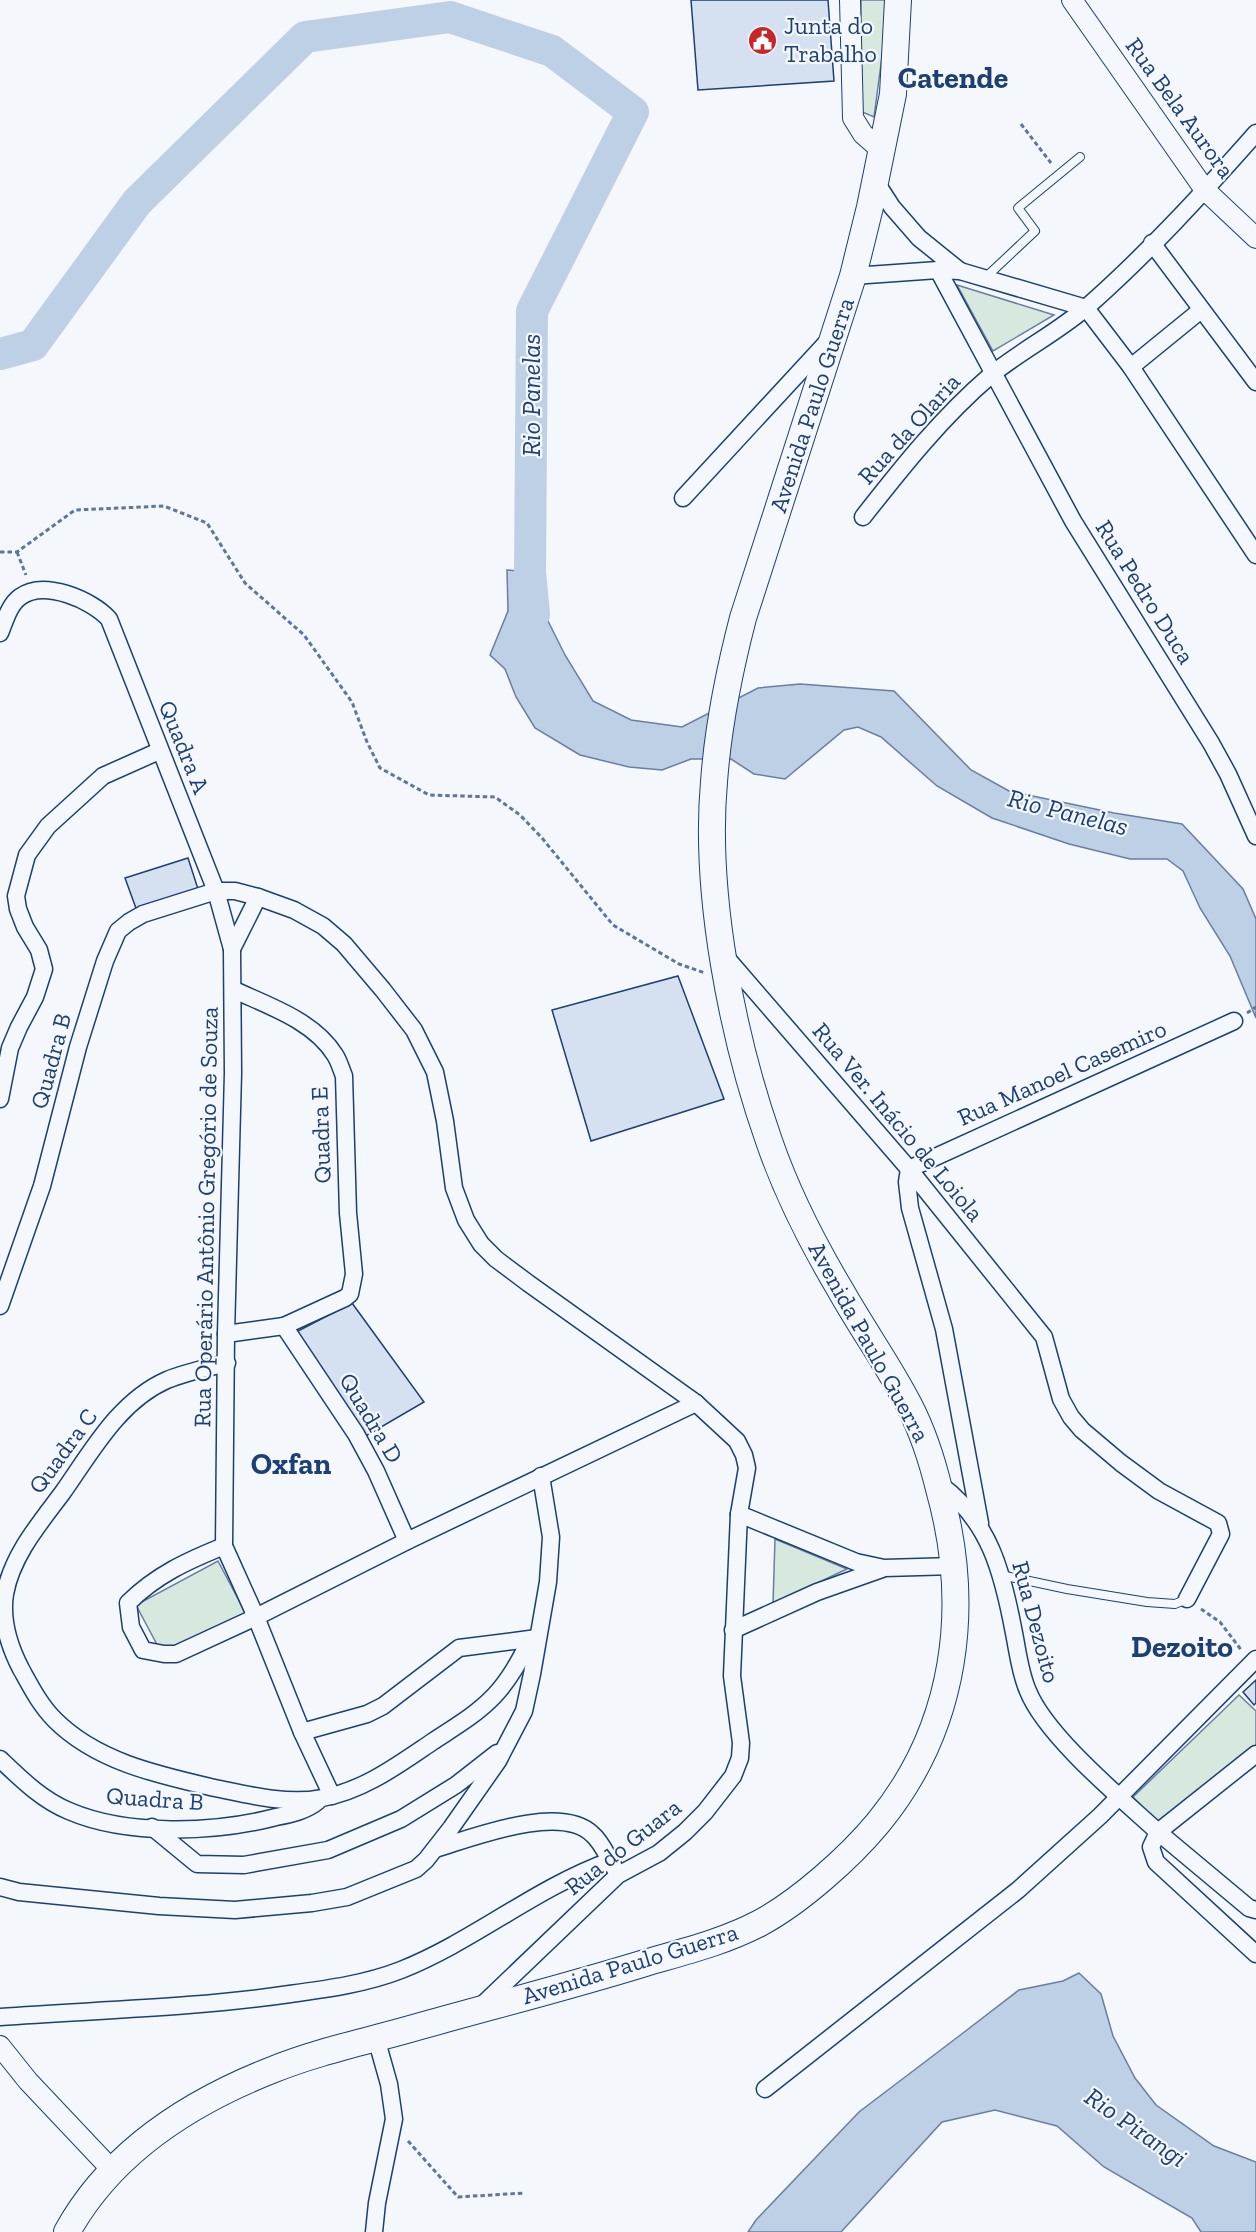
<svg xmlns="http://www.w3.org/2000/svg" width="1256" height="2232" viewBox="0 0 1256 2232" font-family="'Zilla Slab',serif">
	<rect width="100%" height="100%" fill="#f4f7fb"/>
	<!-- green -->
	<g fill="#d7e8df" stroke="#687fa3" stroke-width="1.5">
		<polygon points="861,0 885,0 885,34 874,117 860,111"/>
		<polygon points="957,285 1054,315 993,351"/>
		<polygon points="775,1539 847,1569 773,1604"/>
		<polygon points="218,1561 246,1614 161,1652 136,1605"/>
		<polygon points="1239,1695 1256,1711 1256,1745 1159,1825 1133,1797"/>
	</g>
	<!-- water -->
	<g fill="#bed0e5" stroke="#687fa3" stroke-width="1.5">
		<polygon points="507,570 545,574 548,621 565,655 593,701 631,720 682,727 758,688 800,684 894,691 971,770 1009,791 1114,813 1182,824 1243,889 1256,919 1256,1018 1230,956 1200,908 1183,871 1167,859 1130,859 1069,844 992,818 937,786 881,737 858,727 844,730 785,779 754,774 731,759 691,759 662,770 629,767 580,755 535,728 516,697 505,669 490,655 508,611"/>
		<polygon points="1079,1973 1101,1994 1113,2036 1135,2078 1156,2105 1214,2146 1256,2162 1256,2232 1201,2232 1192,2218 1104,2167 1057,2126 995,2110 942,2122 841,2232 748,2232 756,2220 859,2112 963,2033 1019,1990 1063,1981"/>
	</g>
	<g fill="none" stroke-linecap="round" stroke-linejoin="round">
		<!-- river -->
		<polyline stroke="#bed0e5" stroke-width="32" points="0,354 33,345 137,202 305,37 450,17 552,51 633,112 532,311 530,572 534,614"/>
	</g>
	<!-- building -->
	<g fill="#d5e0f0" stroke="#1d3f73" stroke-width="1.5">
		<polygon points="691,0 828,0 834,81 698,90"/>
		<polygon points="188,858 198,889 137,911 125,878"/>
		<polygon points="678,976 724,1099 591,1141 552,1010"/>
		<polygon points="352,1303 424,1402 364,1437 296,1332"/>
		<polygon points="1256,1680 1256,1703 1254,1705 1243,1692"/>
	</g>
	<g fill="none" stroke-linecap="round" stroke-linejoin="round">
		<defs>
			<g id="service">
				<polyline points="985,278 1035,231 1018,208 1080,157"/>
				<polyline points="1001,1575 1067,1589 1147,1602 1175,1604 1187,1599"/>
			</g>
			<g id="minor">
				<polyline points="874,179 892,207 919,238 960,271"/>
				<polyline points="1152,243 1256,382"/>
				<polyline points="938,270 1073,521 1211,743 1228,774 1256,836"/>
				<polyline points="853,276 938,270 960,271 1086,308"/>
				<polyline points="1086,308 1131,367 1256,555"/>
				<polyline points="1131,367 1201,310"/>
				<polyline points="683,498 829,340"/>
				<path d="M863,517C903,466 942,417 991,375C1022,350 1058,332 1088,306C1148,253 1203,193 1256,133"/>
				<path d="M0,633C5,621 9,605 20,597C44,579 92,600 109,619L216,891L232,949L233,1073L226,1334L224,1546L256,1617L302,1732L332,1796"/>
				<polyline points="232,949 258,897"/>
				<polyline points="724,955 909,1169 1044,1337 1061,1399 1071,1417 1082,1430 1121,1463 1159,1491 1218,1523 1221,1534 1187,1599"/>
				<polyline points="0,1099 10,1048 19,1027 35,997 44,969 39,950 25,927 18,909 16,896 27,855 48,826 103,776 159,751"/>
				<polyline points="909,1169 907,1182 910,1208 944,1329 980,1523"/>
				<polyline points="909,1169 1234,1021"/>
				<polyline points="0,1306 42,1186 78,1047 105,961 118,931 129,922 143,914 216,891 235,891 258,897 294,910 323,926 344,944 383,990 414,1030 435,1072 445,1121 454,1188 466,1220 481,1244 496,1259 528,1283 696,1403 737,1441 744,1455 747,1468 739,1514 732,1676 741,1743 740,1758 733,1776 705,1812 685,1832 659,1853 618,1875 480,2007"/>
				<polyline points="284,1326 356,1434 376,1471 407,1541"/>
				<path d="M226,1334L284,1326L345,1298L350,1294L354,1274L348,1213L344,1076C341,1069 339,1061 335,1055C314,1021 269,1006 234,990"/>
				<path d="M227,1363C207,1368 186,1372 167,1380C119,1401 92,1451 63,1492C40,1523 12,1555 5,1594C1,1620 9,1646 21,1669C31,1687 40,1705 55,1720C97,1762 159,1775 215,1788C249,1795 287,1805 322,1798C363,1791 398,1765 432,1742C453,1728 476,1715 494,1696C510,1679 520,1660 530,1640"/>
				<path d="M938,1483C990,1520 1003,1574 1014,1633C1018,1653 1020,1673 1028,1691C1046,1736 1121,1798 1158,1832L1151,1847L1156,1862L1256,1954"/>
				<polyline points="739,1514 856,1562 884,1568 955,1566"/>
				<path d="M224,1546C187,1561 156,1575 128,1603L131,1627L143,1650L164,1654H176L256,1617L407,1541L696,1403"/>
				<polyline points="733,1630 817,1592 882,1569"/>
				<polyline points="302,1732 367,1714 383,1706 459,1648 537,1638"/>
				<polyline points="1256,1754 1158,1832 1249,1908 1256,1910"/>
				<path d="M0,1759C21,1779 42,1800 69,1811C127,1836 215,1833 276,1817C291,1814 306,1811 318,1801"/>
				<polyline points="152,1827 197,1864 244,1865 328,1850 401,1819 456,1785 497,1753"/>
				<path d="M435,1849C472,1838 560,1803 592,1834C602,1842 608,1858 615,1869"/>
				<polyline points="0,1887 19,1892 159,1906 235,1910 312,1903 347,1897 416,1869 426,1860 451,1828 498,1761 524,1711 532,1674 548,1582 551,1537 541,1476"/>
				<path d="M0,2017C96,2010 194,2008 290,1994C327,1989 365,1984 401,1970C474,1941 535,1888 610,1861"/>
				<polyline points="765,2089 1018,1890 1100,1816 1256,1659"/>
				<polyline points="374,2232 377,2203 394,2119 389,2084 376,2038"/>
			</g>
			<g id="tertiary">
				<polyline points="850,0 853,118 863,134 880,149"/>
				<polyline points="1072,0 1205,190 1256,238"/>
				<polyline points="0,2046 28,2081 112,2170"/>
			</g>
			<path id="primary" d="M67,2232C111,2152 188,2103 272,2070C316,2052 364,2042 410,2029C488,2007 567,1987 645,1963C683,1952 724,1942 760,1923C799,1902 849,1858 878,1823C957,1727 972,1606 939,1489C932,1460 923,1432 909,1405C889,1366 863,1330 841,1291C813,1244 787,1193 769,1141C732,1036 704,893 714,782C718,726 729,672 743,618L853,276L870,207L893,94L898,0"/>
		</defs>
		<!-- service casing -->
		<use href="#service" stroke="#1d3f73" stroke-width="10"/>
		<!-- minor casing -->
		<use href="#minor" stroke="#1d3f73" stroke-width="19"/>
		<!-- tertiary casing -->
		<use href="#tertiary" stroke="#1d3f73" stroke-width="22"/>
		<!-- primary casing -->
		<use href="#primary" stroke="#1d3f73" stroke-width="28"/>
		<!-- path -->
		<g stroke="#5e769c" stroke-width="3" stroke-dasharray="4.5 3" stroke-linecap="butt">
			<polyline points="1021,124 1051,163"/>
			<polyline points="0,552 17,552 75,510 164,506 207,523 245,583 304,635 352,702 367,742 380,768 429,795 495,797 520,815 542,838 613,925 679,964 705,973"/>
			<polyline points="17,552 26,575"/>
			<polyline points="1247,1013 1256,1007"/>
			<polyline points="1201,1609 1220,1622 1242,1651"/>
			<polyline points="408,2141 458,2197 525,2193"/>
		</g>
		<!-- service -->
		<use href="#service" stroke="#f4f7fb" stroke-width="8"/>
		<!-- minor -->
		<use href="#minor" stroke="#f4f7fb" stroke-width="16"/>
		<!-- tertiary -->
		<use href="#tertiary" stroke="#f4f7fb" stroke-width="20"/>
		<!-- primary -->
		<use href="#primary" stroke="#f4f7fb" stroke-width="26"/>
	</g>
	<!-- icons -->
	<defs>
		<symbol id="civic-disc" viewBox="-11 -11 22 22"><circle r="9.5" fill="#c62828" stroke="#f4f7fb"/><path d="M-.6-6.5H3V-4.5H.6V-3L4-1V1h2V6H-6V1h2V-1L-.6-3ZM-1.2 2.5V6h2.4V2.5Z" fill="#fff"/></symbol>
	</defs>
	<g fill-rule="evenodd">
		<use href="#civic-disc" x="746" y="24" width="33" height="33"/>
	</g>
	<g text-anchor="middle" stroke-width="4.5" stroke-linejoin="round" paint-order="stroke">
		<!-- poi labels -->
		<g font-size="24" fill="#1d3f73" stroke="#f4f7fb" text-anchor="start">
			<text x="784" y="34">Junta do<tspan x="784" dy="28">Trabalho</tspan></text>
		</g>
		<!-- street labels -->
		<g font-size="24" fill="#1d3f73" stroke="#f4f7fb">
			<text transform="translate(1180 108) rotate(54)" y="8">Rua Bela Aurora</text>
			<text transform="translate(812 405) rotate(-72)" y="8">Avenida Paulo Guerra</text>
			<text transform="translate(909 429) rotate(-48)" y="8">Rua da Olaria</text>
			<text transform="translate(1145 592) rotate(58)" y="8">Rua Pedro Duca</text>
			<text transform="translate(184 747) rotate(68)" y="8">Quadra A</text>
			<text transform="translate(51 1061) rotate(-75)" y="8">Quadra B</text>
			<text transform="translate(1062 1073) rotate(-24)" y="8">Rua Manoel Casemiro</text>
			<text transform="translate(898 1122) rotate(50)" y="8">Rua Ver. Inácio de Loiola</text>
			<text transform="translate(321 1135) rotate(-92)" y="8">Quadra E</text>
			<text transform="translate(206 1217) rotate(-89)" y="8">Rua Operário Antônio Gregório de Souza</text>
			<text transform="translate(869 1342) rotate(61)" y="8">Avenida Paulo Guerra</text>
			<text transform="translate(371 1418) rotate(59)" y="8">Quadra D</text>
			<text transform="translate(63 1451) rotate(-54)" y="8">Quadra C</text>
			<text transform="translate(1036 1622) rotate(75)" y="8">Rua Dezoito</text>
			<text transform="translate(155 1799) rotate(4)" y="8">Quadra B</text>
			<text transform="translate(623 1847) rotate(-38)" y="8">Rua do Guara</text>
			<text transform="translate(630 1964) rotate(-17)" y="8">Avenida Paulo Guerra</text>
		</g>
		<!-- water labels -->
		<g font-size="26" font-style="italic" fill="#1d3f73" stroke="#f4f7fb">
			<text transform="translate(531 395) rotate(-90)" y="9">Rio Panelas</text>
			<text transform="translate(1068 812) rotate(14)" y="9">Rio Panelas</text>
			<text transform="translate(1136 2127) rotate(35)" y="9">Rio Pirangi</text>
		</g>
		<!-- district labels -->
		<g font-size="30" font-weight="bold" fill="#1d3f73" stroke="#f4f7fb">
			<text x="953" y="88">Catende</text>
			<text x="291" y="1474">Oxfan</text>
			<text x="1182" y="1657">Dezoito</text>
		</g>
	</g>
</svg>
